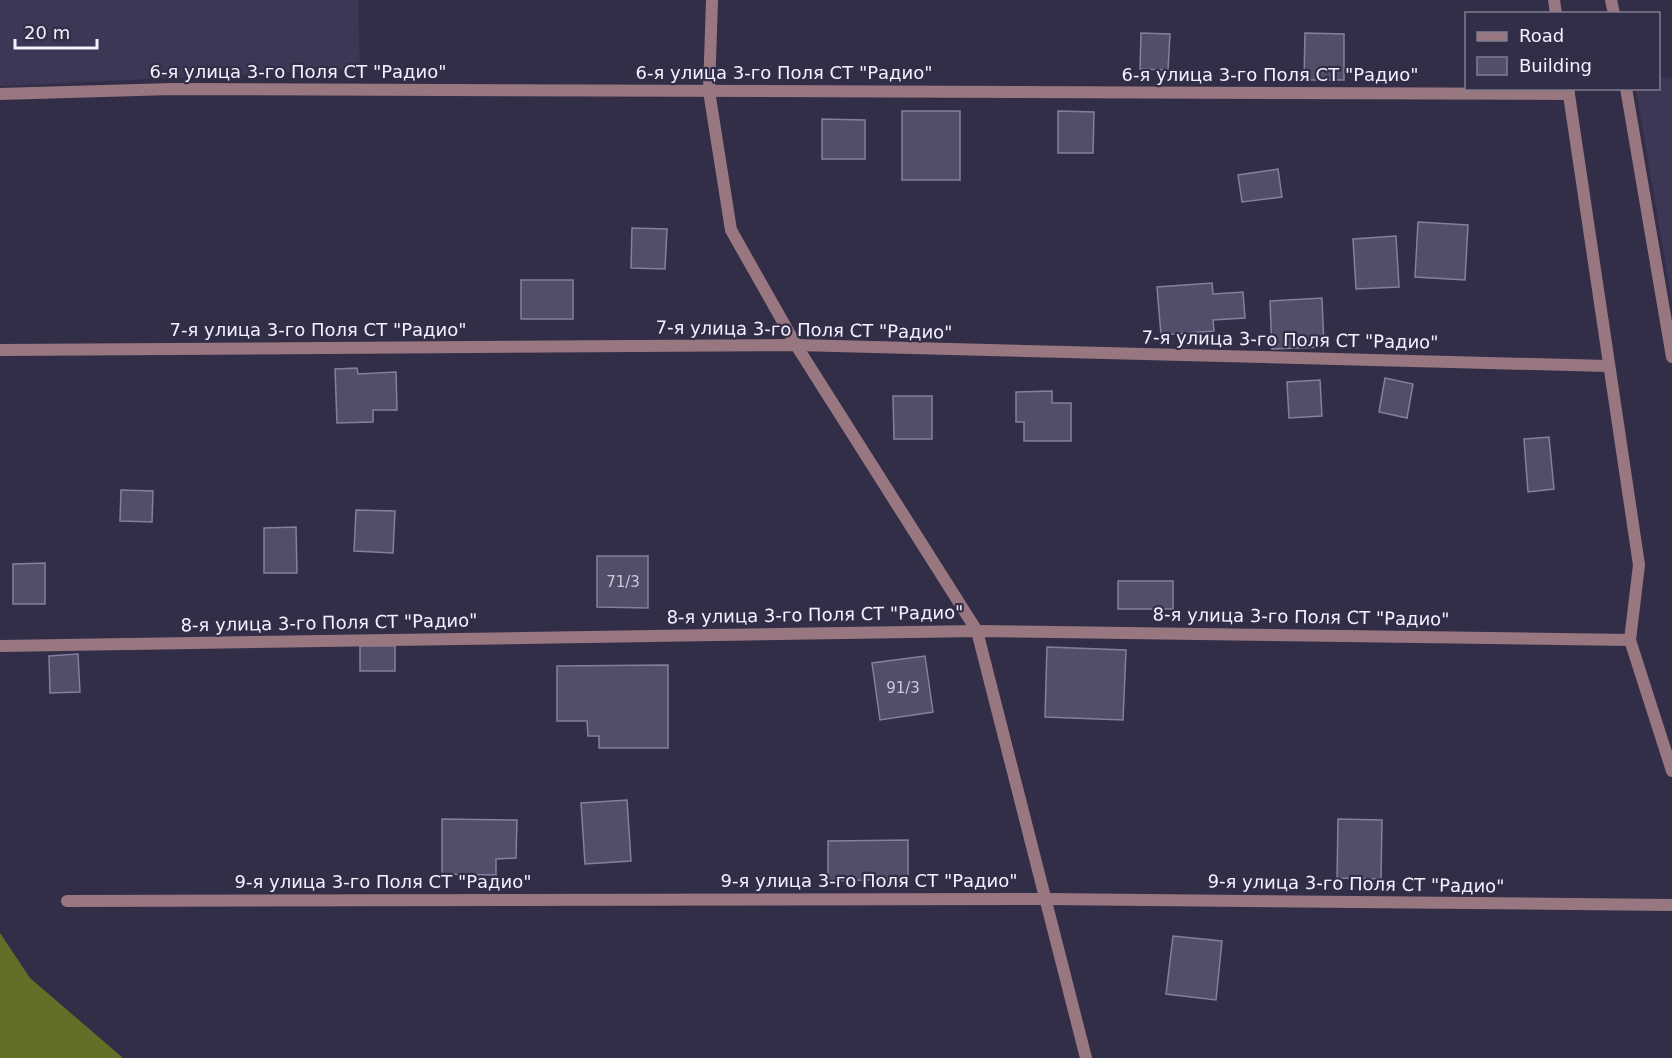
<svg xmlns="http://www.w3.org/2000/svg" width="1672" height="1058" viewBox="0 0 1672 1058" font-family="'DejaVu Sans',sans-serif">
	<rect width="100%" height="100%" fill="#332e47"/>
	<!-- built -->
	<g fill="#3d3654">
		<polygon points="0,0 358,0 360,69 0,86"/>
		<polygon points="1672,77 1672,302 1636,89 1658,88 1659,79"/>
	</g>
	<!-- forest -->
	<polygon fill="#616f27" points="0,933 30,978 123,1058 0,1058"/>
	<!-- building -->
	<g fill="#524d68" stroke="#847f9c" stroke-width="1.5">
		<polygon points="1141,33 1170,34 1168,70 1140,69"/>
		<polygon points="1305,33 1344,34 1344,80 1304,80"/>
		<rect x="902" y="111" width="58" height="69"/>
		<polygon points="1058,111 1094,112 1093,153 1058,153"/>
		<polygon points="822,119 865,120 865,159 822,159"/>
		<polygon points="1278,169 1282,197 1242,202 1238,175"/>
		<polygon points="1418,222 1468,225 1465,280 1415,277"/>
		<polygon points="632,228 667,229 665,269 631,268"/>
		<polygon points="1396,236 1399,287 1356,289 1353,239"/>
		<rect x="521" y="280" width="52" height="39"/>
		<polygon points="1212,283 1213,294 1243,292 1245,318 1213,320 1214,331 1161,335 1157,287"/>
		<polygon points="1322,298 1324,347 1272,349 1270,301"/>
		<polygon points="357,368 358,374 396,372 397,410 373,410 373,422 337,423 335,369"/>
		<polygon points="1385,378 1413,384 1407,418 1379,412"/>
		<polygon points="1320,380 1322,416 1289,418 1287,382"/>
		<polygon points="1052,391 1052,403 1071,403 1071,441 1024,441 1024,422 1016,422 1016,392"/>
		<polygon points="893,396 932,396 932,439 894,439"/>
		<polygon points="1549,437 1554,489 1528,492 1524,439"/>
		<polygon points="121,490 153,491 152,522 120,521"/>
		<polygon points="356,510 395,511 393,553 354,551"/>
		<polygon points="296,527 297,573 264,573 264,528"/>
		<polygon points="597,556 648,556 648,608 597,607"/>
		<polygon points="45,563 45,604 13,604 13,564"/>
		<rect x="1118" y="581" width="55" height="28"/>
		<rect x="360" y="646" width="35" height="25"/>
		<polygon points="1047,647 1126,650 1123,720 1045,717"/>
		<polygon points="78,654 80,692 50,693 49,656"/>
		<polygon points="925,656 933,712 880,720 872,663"/>
		<polygon points="668,665 668,748 599,748 599,736 588,736 587,721 557,721 557,666"/>
		<polygon points="627,800 631,861 585,864 581,803"/>
		<polygon points="442,819 517,820 516,858 496,859 496,875 442,874"/>
		<polygon points="1338,819 1382,820 1381,879 1337,878"/>
		<polygon points="908,840 908,879 828,881 828,841"/>
		<polygon points="1173,936 1222,941 1216,1000 1166,994"/>
	</g>
	<g fill="none" stroke-linecap="round" stroke-linejoin="round">
		<!-- minor -->
		<g stroke="#987780" stroke-width="12">
			<polyline points="712,0 709,91 731,230 796,345 977,631 1086,1058"/>
			<polyline points="1554,0 1556,14"/>
			<polyline points="1611,0 1614,14"/>
			<polyline points="1568,88 1639,565 1630,640 1672,771"/>
			<polyline points="1626,88 1672,357"/>
			<polyline points="0,94 172,89 1569,94"/>
			<polyline points="0,350 796,345 1608,366"/>
			<polyline points="0,646 977,631 1630,640"/>
			<polyline points="67,901 1046,899 1672,905"/>
		</g>
	</g>
	<g text-anchor="middle" stroke-width="4.5" stroke-linejoin="round" paint-order="stroke">
		<!-- number labels -->
		<g font-size="15" fill="#ccc8d9">
			<text x="623" y="587">71/3</text>
			<text x="903" y="693">91/3</text>
		</g>
		<!-- street labels -->
		<g font-size="18" fill="#f4f1ff" stroke="#332e47">
			<text x="298" y="78">6-я улица 3-го Поля СТ "Радио"</text>
			<text x="784" y="79">6-я улица 3-го Поля СТ "Радио"</text>
			<text x="1270" y="81">6-я улица 3-го Поля СТ "Радио"</text>
			<text x="318" y="336">7-я улица 3-го Поля СТ "Радио"</text>
			<text transform="translate(804 330) rotate(1)" y="6">7-я улица 3-го Поля СТ "Радио"</text>
			<text transform="translate(1290 340) rotate(1)" y="6">7-я улица 3-го Поля СТ "Радио"</text>
			<text transform="translate(815 615) rotate(-1)" y="6">8-я улица 3-го Поля СТ "Радио"</text>
			<text transform="translate(1301 617) rotate(1)" y="6">8-я улица 3-го Поля СТ "Радио"</text>
			<text transform="translate(329 623) rotate(-1)" y="6">8-я улица 3-го Поля СТ "Радио"</text>
			<text x="869" y="887">9-я улица 3-го Поля СТ "Радио"</text>
			<text x="383" y="888">9-я улица 3-го Поля СТ "Радио"</text>
			<text transform="translate(1356 884) rotate(1)" y="6">9-я улица 3-го Поля СТ "Радио"</text>
		</g>
	</g>
	<!-- legend -->
	<rect x="1465" y="12" width="195" height="78" fill="#332e47" stroke="#807c91" stroke-width="1.5"/>
	<rect x="1477" y="32" width="30" height="9" fill="#987780" stroke="#807c91" stroke-width="1.5"/>
	<text x="1519" y="42" font-size="18" fill="#f4f1ff">Road</text>
	<rect x="1477" y="57" width="30" height="18" fill="#524d68" stroke="#807c91" stroke-width="1.5"/>
	<text x="1519" y="72" font-size="18" fill="#f4f1ff">Building</text>
	<!-- scale -->
	<path d="M15 39v9h82v-9" fill="none" stroke="#f4f1ff" stroke-width="3"/>
	<text x="24" y="39" font-size="18" fill="#f4f1ff" stroke="#332e47" stroke-width="4.5" paint-order="stroke">20 m</text>
</svg>
